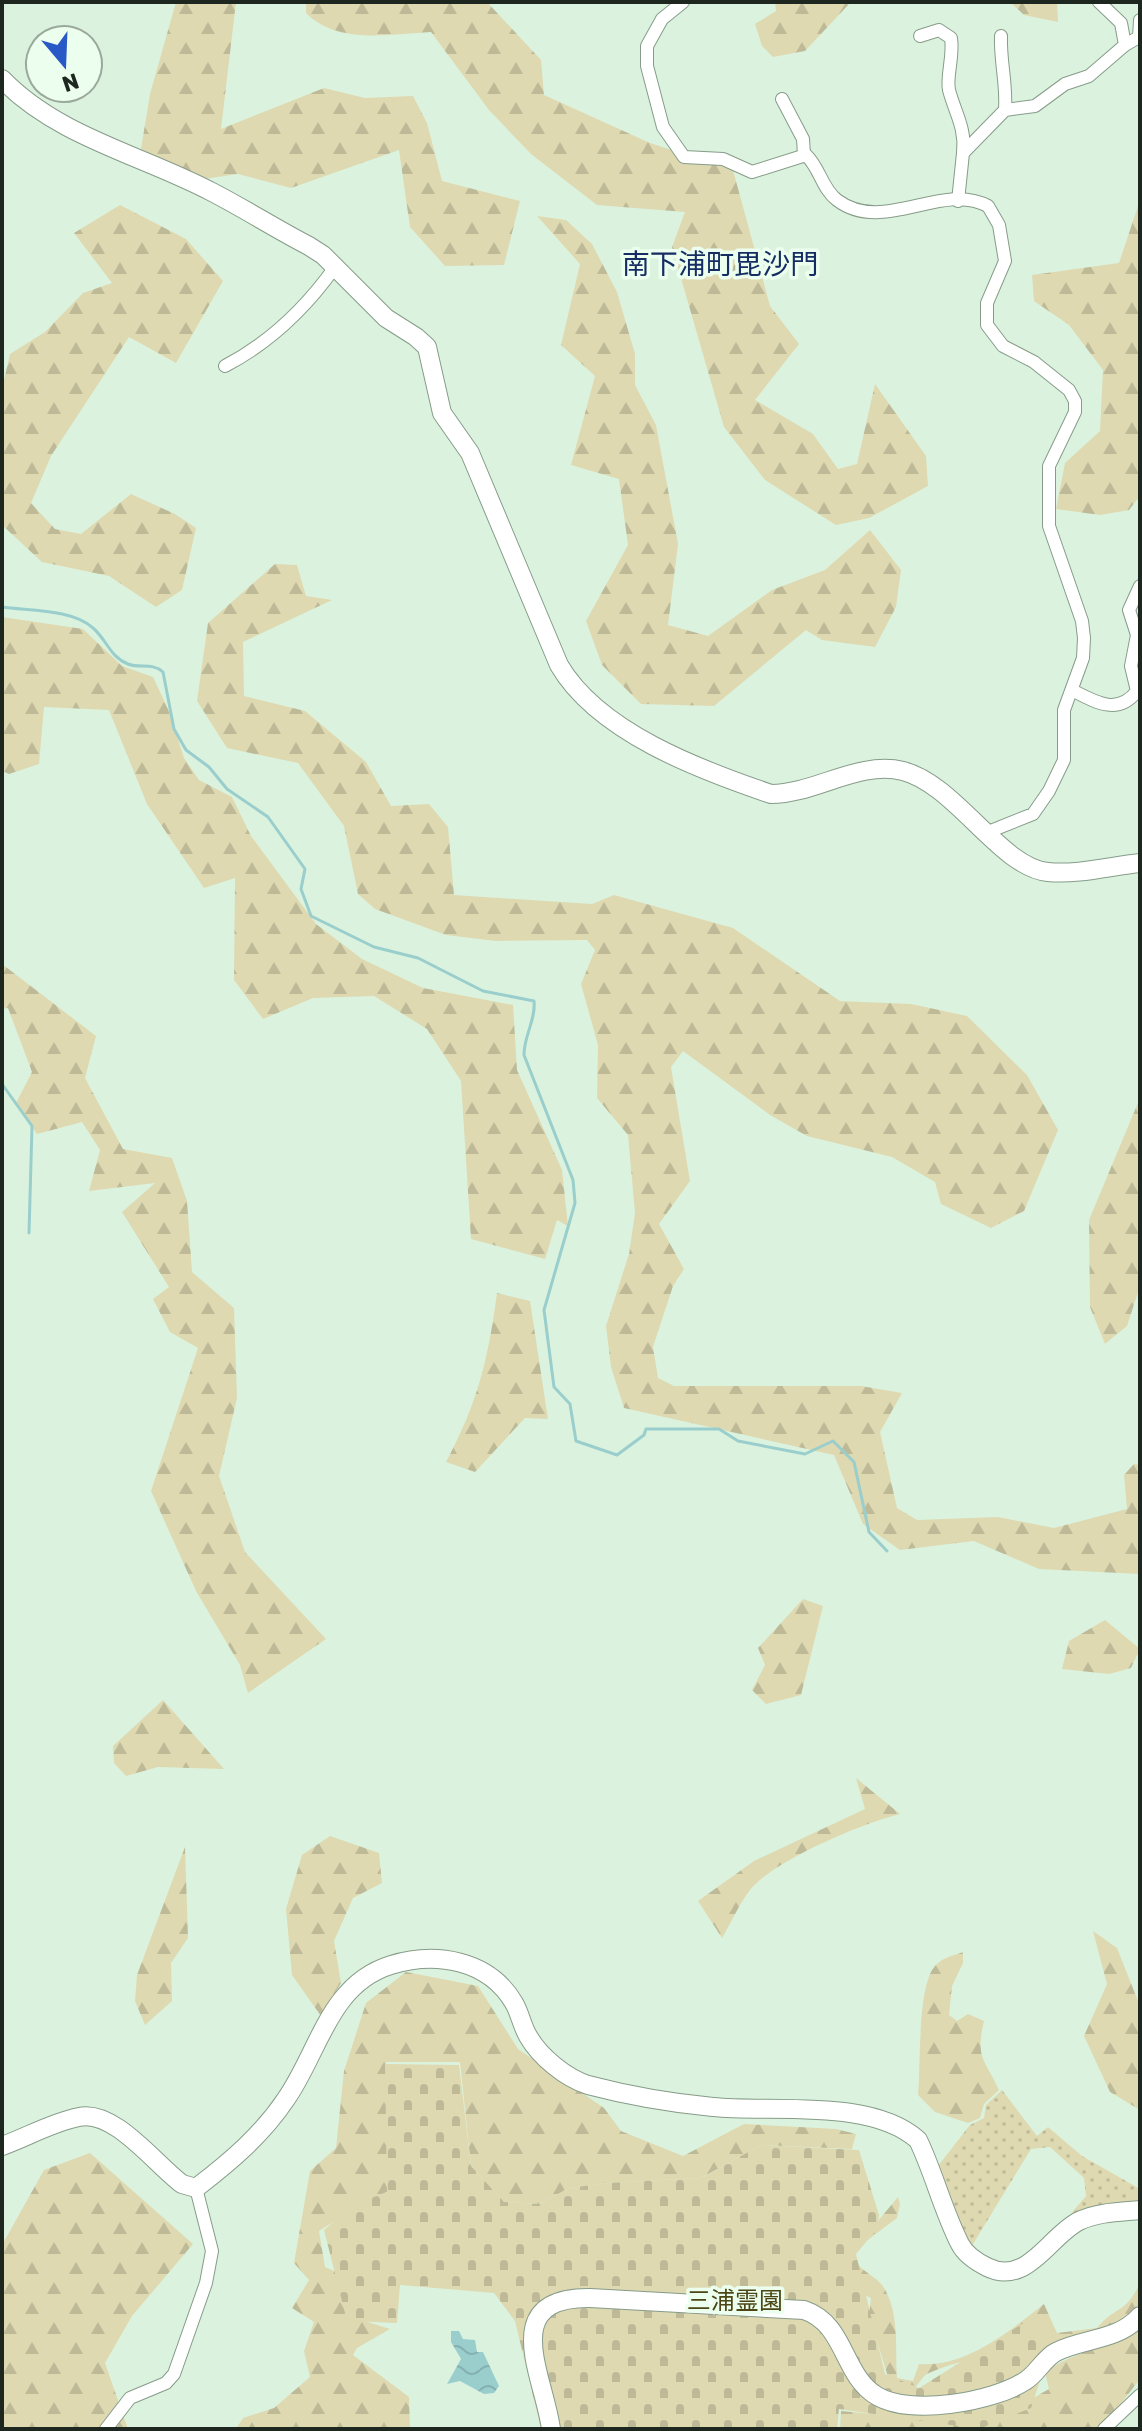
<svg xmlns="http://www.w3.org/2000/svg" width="1142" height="2431" viewBox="0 0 1142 2431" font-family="Rubik,'Noto Sans JP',sans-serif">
	<defs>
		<pattern id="grass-dots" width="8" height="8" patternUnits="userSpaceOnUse" patternTransform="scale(2)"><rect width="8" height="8" fill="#ded9b1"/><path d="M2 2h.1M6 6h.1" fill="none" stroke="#beba98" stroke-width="1.8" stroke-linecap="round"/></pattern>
		<pattern id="forest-firs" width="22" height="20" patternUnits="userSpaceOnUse" patternTransform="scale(2)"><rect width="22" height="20" fill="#ded9b1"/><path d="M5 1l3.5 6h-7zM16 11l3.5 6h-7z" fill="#beba98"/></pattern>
		<pattern id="cemetery-stones" width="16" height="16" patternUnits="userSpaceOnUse" patternTransform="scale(2)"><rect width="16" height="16" fill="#ded9b1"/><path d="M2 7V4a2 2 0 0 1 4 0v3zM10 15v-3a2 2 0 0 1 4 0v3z" fill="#beba98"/></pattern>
		<pattern id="water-waves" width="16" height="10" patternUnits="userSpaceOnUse" patternTransform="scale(2)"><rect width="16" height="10" fill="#9acecd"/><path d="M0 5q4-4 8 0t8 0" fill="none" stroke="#84b1b0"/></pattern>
	</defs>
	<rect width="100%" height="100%" fill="#dbf3de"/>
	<!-- grass -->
	<polygon fill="url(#grass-dots)" points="1002,2090 1037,2136 1048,2127 1082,2156 1140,2189 1140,2202 1092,2209 1068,2217 1086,2196 1084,2178 1050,2147 1031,2149 970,2249 938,2166 970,2125 984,2118 986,2105"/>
	<!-- forest -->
	<g fill="url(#forest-firs)">
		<polygon points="176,2 236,2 221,129 324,88 365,98 413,96 427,123 442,181 520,201 504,265 445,266 410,227 399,150 291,188 238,174 197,180 140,155 150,94"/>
		<path d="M306,2H487L541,60L544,95L650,143L733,170L770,306L799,344L755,400L813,434L838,469L857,464L875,384L926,456L928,486L869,518L836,525L765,480L724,427L672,247L685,212L597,205L531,154L489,110L431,32C390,34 338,45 306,13Z"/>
		<polygon points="775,2 851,2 805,51 773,57 762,46 755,24 776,11"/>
		<polygon points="1010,2 1057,2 1058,22 1024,15"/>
		<polygon points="1140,200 1140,496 1129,510 1100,515 1056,509 1065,463 1100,431 1103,370 1069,325 1034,301 1032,275 1119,263"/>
		<polygon points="120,205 186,239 223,281 176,363 129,337 51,456 31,503 55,529 81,534 131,494 175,514 196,528 182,590 156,607 109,576 42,562 2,525 2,389 10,354 45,332 83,293 112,283 74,233"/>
		<polygon points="537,216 566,220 592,244 617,292 635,354 635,385 656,425 678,544 668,625 708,636 772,590 825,570 870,530 901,570 896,607 875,647 822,640 806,630 714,706 641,704 602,665 586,621 628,545 619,479 571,465 595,376 561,345 580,264"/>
		<polygon points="275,564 297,565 306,596 332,600 243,642 244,696 305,711 366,762 391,806 429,804 448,827 454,895 592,904 614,895 733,928 840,1001 911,1004 967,1016 1027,1075 1058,1130 1024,1211 991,1228 941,1204 935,1182 892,1157 807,1136 770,1115 683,1051 671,1067 690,1181 659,1224 684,1269 673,1286 653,1347 658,1378 674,1386 861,1386 902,1393 880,1432 897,1508 917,1520 998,1517 1054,1528 1127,1509 1124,1475 1134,1464 1140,1465 1140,1574 1039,1569 974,1541 900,1550 863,1524 834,1455 624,1408 611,1367 606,1326 629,1254 635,1213 628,1135 597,1098 598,1045 581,984 595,950 587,940 496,941 446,935 375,909 358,894 344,826 298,763 227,748 197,701 208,623"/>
		<polygon points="2,617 83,629 122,666 153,677 168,709 184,758 199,780 232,797 251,836 316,924 362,959 423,988 513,1005 517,1070 562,1170 568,1226 557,1220 545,1259 471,1239 461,1081 427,1029 374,996 313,998 263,1019 234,980 235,878 204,888 147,804 109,710 44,707 39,764 9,774 2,771"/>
		<polygon points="2,964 96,1036 85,1078 123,1149 172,1158 187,1201 192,1272 234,1308 237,1398 219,1476 245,1552 326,1639 248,1693 240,1665 196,1591 151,1491 198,1348 170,1332 153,1299 169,1287 122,1212 155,1183 89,1191 100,1150 82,1122 37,1134 16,1103 32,1072 8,1008 2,1009"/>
		<polygon points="1140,1098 1140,1286 1127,1326 1105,1344 1090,1307 1089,1220"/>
		<path d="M497,1293L530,1301L548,1419L525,1418L475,1472L446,1462C478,1402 488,1360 497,1293Z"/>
		<polygon points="803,1599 823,1606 801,1695 766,1704 752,1690 765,1665 758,1648"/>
		<polygon points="1105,1620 1140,1649 1131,1668 1109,1674 1062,1669 1069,1641"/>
		<polygon points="163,1700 224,1769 158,1767 126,1776 114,1763 113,1746"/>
		<path d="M856,1778L900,1814C863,1823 774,1860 750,1890C739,1904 731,1923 722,1938L698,1901L754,1861L865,1809Z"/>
		<polygon points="330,1836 379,1853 382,1883 353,1898 334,1941 341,1983 321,2016 292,1975 286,1909 302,1855"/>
		<polygon points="185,1847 188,1938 171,1963 172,2001 145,2025 135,2001 137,1975"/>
		<polygon points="1093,1931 1117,1948 1140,2006 1140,2110 1110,2092 1084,2036 1107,1984"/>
		<path d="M963,1952V1963L952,1986L949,2015L957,2021L968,2014L984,2021C975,2059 985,2059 999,2090L984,2104L980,2118L968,2123L935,2112L918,2095C921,2067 917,1986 935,1966C942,1958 952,1956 963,1952Z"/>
		<polygon points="406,1972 478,1986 518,2049 604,2108 621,2131 683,2156 744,2124 836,2129 856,2134 852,2149 761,2145 701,2178 606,2183 569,2188 540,2204 504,2202 471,2166 460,2062 386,2062 389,2191 363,2203 319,2231 325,2267 352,2279 355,2318 390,2329 357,2348 353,2355 409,2397 410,2429 236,2429 243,2418 274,2408 310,2377 304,2351 314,2322 292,2308 309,2280 294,2263 310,2171 336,2148 344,2071 366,2003"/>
		<polygon points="90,2153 193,2244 132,2316 105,2363 128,2429 2,2429 2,2245 44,2170"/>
		<path d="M898,2197L900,2204L897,2218L857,2248L854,2260C862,2271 876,2277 882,2285C900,2310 895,2348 897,2378L913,2381L919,2364C967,2367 1008,2332 1044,2304L1057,2333L1097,2328C1116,2305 1125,2315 1140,2283V2311C1081,2355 996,2344 929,2373C923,2375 918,2385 913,2390L889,2380L869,2315L871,2298L860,2293L834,2257L872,2228Z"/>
		<path d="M1140,2328V2379L1101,2429H840L841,2411L928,2419L1007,2413L1049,2389L1045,2372C1074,2351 1110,2348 1140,2328Z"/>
	</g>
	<!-- cemetery -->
	<polygon fill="url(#cemetery-stones)" points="385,2064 459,2065 471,2166 504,2202 540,2204 569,2188 606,2183 701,2178 761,2145 859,2150 879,2215 877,2229 856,2254 885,2374 919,2388 1027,2321 1053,2341 1031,2408 979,2429 839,2409 837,2429 541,2429 515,2321 494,2293 400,2285 397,2323 347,2321 324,2230 353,2205 387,2192"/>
	<!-- water -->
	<polygon fill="url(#water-waves)" points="451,2331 459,2331 463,2339 475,2340 477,2352 483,2352 499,2386 494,2393 484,2394 460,2381 447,2384 461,2359 451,2342"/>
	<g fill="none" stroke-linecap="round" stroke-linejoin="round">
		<!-- stream -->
		<g stroke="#9acecd" stroke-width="3">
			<path d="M2,607C29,611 73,609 93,628C107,640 110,657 128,664C140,669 152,662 163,672L174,729L186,750L209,767L227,789L268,817L305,869L301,889L311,916L374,947L418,958L483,991L534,1001C536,1020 524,1035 524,1055L573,1180L575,1203L544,1310L554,1387L570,1404L576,1441L617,1455L644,1435L646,1429H719L738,1441L805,1454L833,1441L854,1462L869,1532L887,1551"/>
			<polyline points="2,1084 32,1126 29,1233"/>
		</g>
		<defs>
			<g id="street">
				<path d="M683,2L662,19L647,46V66L663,127L684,157L723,159L752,172L806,155C820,168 822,189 837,200C883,235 942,181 988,206L999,225L1005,261L987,303V325L1003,346L1034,362L1069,390L1075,401V412L1049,466V526L1082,621L1084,638L1083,658L1064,710V760L1049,791L1033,814L988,832"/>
				<path d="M920,36L939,30L951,38C954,56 946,77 949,90C955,113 966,128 963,153"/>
				<path d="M1001,36C1000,62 1007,84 1005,110"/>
				<polyline points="1125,45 1139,37 1140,20"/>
				<polyline points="782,99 803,139 804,155"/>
				<polyline points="958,201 963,153 1005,110 1035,106 1065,84 1089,76 1125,45 1121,23 1099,2"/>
				<path d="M225,366C271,342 305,309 335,267"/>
				<path d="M1072,690C1095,702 1118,716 1137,691L1131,666L1137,635L1129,610L1140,586"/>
				<polyline points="106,2429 130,2398 166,2383 174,2374 206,2283 212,2251 196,2188"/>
				<polyline points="1104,2429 1140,2395"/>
			</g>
			<g id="secondary">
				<path d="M2,79C58,137 142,155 212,192C245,209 276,229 309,246L323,255L386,318L416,337L427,347L442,413L470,453L559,665C598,732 700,770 771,794C815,794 859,760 903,771C955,784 1001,868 1048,872C1077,875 1111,866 1140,863"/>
				<path d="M2,2146C27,2137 53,2122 79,2117C114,2109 155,2164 182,2184L196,2188C230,2162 262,2135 286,2099C319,2052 329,1984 391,1965C436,1951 489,1960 514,2003C520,2013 522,2026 528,2036C540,2057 566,2078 588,2085C630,2096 670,2103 713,2107C774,2113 871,2098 918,2140C934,2173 943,2211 960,2244C965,2254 977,2262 987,2267C1027,2287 1049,2236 1079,2221C1098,2212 1120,2212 1140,2210"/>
				<path d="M551,2429C544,2376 497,2297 590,2298L804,2310C846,2324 842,2375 877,2396C910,2416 993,2402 1025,2381C1037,2374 1044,2358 1056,2352C1083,2338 1118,2341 1140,2316"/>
			</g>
		</defs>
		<!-- street casing -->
		<use href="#street" stroke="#869c89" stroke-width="14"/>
		<!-- secondary casing -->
		<use href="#secondary" stroke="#869c89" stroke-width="20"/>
		<!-- street -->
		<use href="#street" stroke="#fff" stroke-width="12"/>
		<!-- secondary -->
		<use href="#secondary" stroke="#fff" stroke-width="18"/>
	</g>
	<g text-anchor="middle" stroke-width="7" stroke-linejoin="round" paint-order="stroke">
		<!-- park labels -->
		<g font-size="24" fill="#4c4616" stroke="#ecffee">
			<text x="735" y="2309">三浦霊園</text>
		</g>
		<!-- quarter labels -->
		<g font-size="28" fill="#152d63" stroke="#ecffee">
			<text x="720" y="274">南下浦町毘沙門</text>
		</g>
	</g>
	<!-- border -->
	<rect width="1142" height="2431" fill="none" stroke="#1e271f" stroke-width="8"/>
	<!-- north arrow -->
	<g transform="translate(64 64) rotate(161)"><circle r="38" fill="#ecffee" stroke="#9aa99b" stroke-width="2"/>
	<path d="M0-6L14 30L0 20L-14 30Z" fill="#2859c7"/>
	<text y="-12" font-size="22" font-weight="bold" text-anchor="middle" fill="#1e271f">N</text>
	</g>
</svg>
